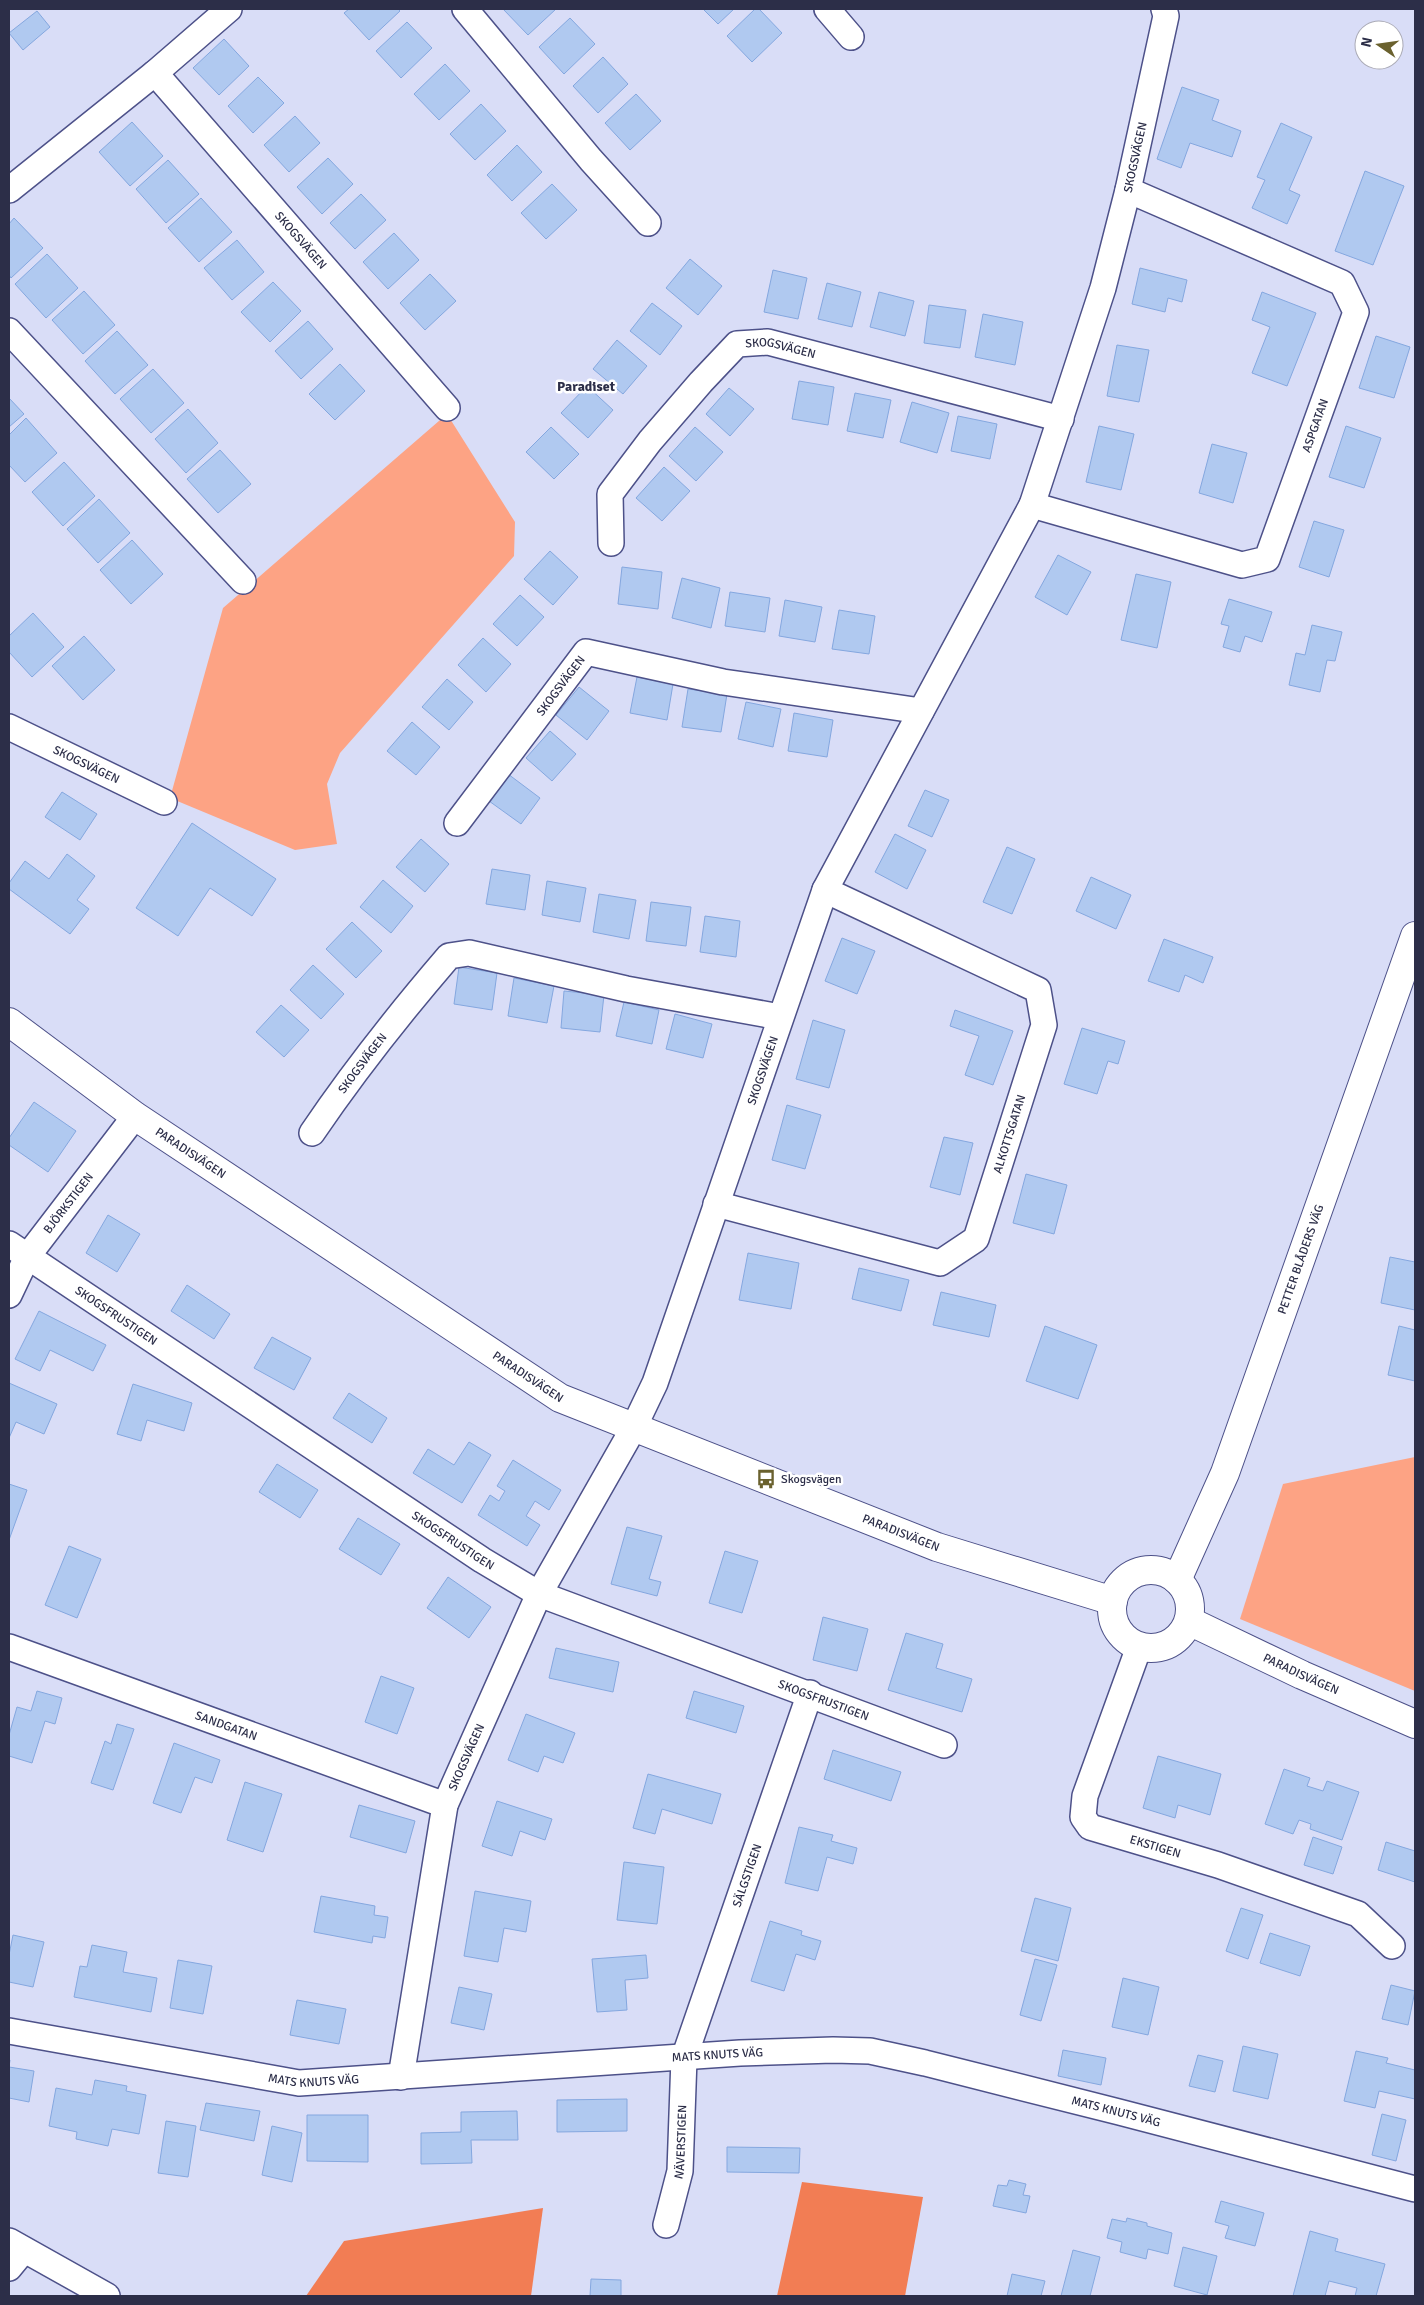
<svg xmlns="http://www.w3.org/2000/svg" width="1424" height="2305" viewBox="0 0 1424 2305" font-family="Signika,sans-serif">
	<rect width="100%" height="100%" fill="#d9ddf7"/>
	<!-- green -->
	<g fill="#fda384">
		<polygon points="447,414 515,522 514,556 340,753 327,784 337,844 295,850 170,798 223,608"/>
		<polygon points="1415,1457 1415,1691 1240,1619 1283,1484"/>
	</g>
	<!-- forest -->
	<g fill="#f27d54">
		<polygon points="802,2182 923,2197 905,2296 777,2296"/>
		<polygon points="543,2208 531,2296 306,2296 344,2241"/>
	</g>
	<!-- building -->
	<g fill="#b0c9f0" stroke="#84a7df">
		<polygon points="349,9 398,9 400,11 369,40 344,13"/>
		<polygon points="503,9 556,9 528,35"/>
		<polygon points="703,9 734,9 718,24"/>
		<polygon points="755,9 759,9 782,33 752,62 727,36"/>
		<polygon points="37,11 50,27 23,50 9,33"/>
		<polygon points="570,18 595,44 564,74 539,47"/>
		<polygon points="407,22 432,48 401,78 376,51"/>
		<polygon points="224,39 249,66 219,95 193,68"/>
		<polygon points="603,57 628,84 598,113 573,86"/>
		<polygon points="445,64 470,91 439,120 414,94"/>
		<polygon points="258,77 284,103 253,133 228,106"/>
		<polygon points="1182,87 1219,100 1212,120 1241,131 1232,157 1190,143 1181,168 1157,159"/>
		<polygon points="636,94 661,121 630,150 605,123"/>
		<polygon points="481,104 506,131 475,160 450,134"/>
		<polygon points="295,116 320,143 289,172 264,145"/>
		<polygon points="132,122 163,156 130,186 99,152"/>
		<polygon points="1281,123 1312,137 1289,190 1300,195 1287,224 1252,208 1265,180 1257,177"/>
		<polygon points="517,145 542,172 512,201 487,175"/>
		<polygon points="328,158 353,184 322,214 297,187"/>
		<polygon points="168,160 199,194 166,223 136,189"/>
		<polygon points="1365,171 1404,186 1373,265 1335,251"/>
		<polygon points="552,184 577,210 546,239 521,213"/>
		<polygon points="361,194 386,220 355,249 330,223"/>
		<polygon points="201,198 232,232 199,262 168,228"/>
		<polygon points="14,218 43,248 11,278 9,275 9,224"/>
		<polygon points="394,233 419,260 388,289 363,262"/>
		<polygon points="237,240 264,272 232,300 204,268"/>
		<polygon points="47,254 78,288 46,318 15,284"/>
		<polygon points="690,259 722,286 698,315 666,288"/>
		<polygon points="1140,268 1187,280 1182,302 1168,298 1165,312 1132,304"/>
		<polygon points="773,270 807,278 798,319 764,312"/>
		<polygon points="430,274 456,301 425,330 400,303"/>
		<polygon points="273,282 301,311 270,342 241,312"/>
		<polygon points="827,283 861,292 852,327 818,319"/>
		<polygon points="84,291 115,325 83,354 52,320"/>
		<polygon points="879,292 914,301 905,336 870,327"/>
		<polygon points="1262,292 1316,313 1287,386 1252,373 1270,327 1252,320"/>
		<polygon points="652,303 682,326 660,355 630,331"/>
		<polygon points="929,305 966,310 960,348 924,343"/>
		<polygon points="983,314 1023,322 1015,365 975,357"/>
		<polygon points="308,321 333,349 301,379 275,351"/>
		<polygon points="117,331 148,365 115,394 85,361"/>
		<polygon points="1376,336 1410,347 1394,398 1359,388"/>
		<polygon points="617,340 647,366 623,394 593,369"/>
		<polygon points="1117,345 1149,350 1139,402 1107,396"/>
		<polygon points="340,364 365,391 335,420 309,394"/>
		<polygon points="153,369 184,403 151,433 120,399"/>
		<polygon points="799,381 834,387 828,425 792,419"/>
		<polygon points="587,386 613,410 588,438 561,413"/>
		<polygon points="729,388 754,409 730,436 706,414"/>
		<polygon points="855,393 891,400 883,438 847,431"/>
		<polygon points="9,398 24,414 9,427"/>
		<polygon points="912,402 949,413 937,453 900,442"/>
		<polygon points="188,409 218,443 186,473 155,439"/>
		<polygon points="958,416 997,424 990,459 951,451"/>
		<polygon points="26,418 57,453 25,482 9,465 9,435"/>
		<polygon points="1099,426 1134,434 1121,490 1086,482"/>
		<polygon points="1346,426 1381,438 1364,488 1329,477"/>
		<polygon points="551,427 579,454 554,479 526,452"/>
		<polygon points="695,427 723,452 696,481 669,456"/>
		<polygon points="1212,444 1247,453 1233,503 1199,493"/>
		<polygon points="220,450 251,484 218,513 187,479"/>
		<polygon points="64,462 95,496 63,526 32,492"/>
		<polygon points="664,467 690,491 662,521 636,498"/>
		<polygon points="99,499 130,533 98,563 67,529"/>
		<polygon points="1314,521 1344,530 1329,577 1299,567"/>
		<polygon points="132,540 163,574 131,604 100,570"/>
		<polygon points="550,551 578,577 553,605 524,579"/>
		<polygon points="1058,555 1091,572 1067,615 1035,597"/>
		<polygon points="622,567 662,572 658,609 618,604"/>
		<polygon points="1136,574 1171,582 1157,648 1121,640"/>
		<polygon points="682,578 720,588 711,628 672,618"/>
		<polygon points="730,592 770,598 765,632 725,626"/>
		<polygon points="520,595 544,617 517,646 493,624"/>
		<polygon points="1229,599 1272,612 1262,642 1245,636 1240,652 1223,647 1229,626 1221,624"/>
		<polygon points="785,600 822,607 815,642 779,636"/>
		<polygon points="839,610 875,616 869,654 832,649"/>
		<polygon points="33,613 64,647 32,677 9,652 9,636"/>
		<polygon points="1312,625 1342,632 1335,661 1327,660 1320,692 1289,685 1296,653 1305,655"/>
		<polygon points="84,636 115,670 83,700 52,666"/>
		<polygon points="483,638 511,664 486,692 458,665"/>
		<polygon points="637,677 673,684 667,720 630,713"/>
		<polygon points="447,679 473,702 449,730 422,707"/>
		<polygon points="579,687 609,711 587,740 556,715"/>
		<polygon points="688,689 727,694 721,732 682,727"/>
		<polygon points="746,702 781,709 773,747 738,739"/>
		<polygon points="794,713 833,720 827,757 788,751"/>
		<polygon points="412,722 440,747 416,775 387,751"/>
		<polygon points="550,731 576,754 552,781 526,758"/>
		<polygon points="508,774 540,798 521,824 489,801"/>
		<polygon points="925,790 949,800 932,837 908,826"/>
		<polygon points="62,792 97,814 80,840 45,817"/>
		<polygon points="192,823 276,879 252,916 210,888 178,936 136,908"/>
		<polygon points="895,834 926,850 907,889 875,872"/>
		<polygon points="421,839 449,864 425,892 396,867"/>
		<polygon points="1007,847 1035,859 1012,914 983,902"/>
		<polygon points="67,854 95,876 77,900 89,909 70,934 9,889 9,883 25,861 49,879"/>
		<polygon points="492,869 530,875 525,910 486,904"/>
		<polygon points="1091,877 1131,895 1116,929 1076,911"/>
		<polygon points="383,880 413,906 391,933 360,907"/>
		<polygon points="547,881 586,888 580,922 542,915"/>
		<polygon points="599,894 636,900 629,939 593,932"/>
		<polygon points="651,902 691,907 686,946 646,941"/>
		<polygon points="705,916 740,921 736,957 700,952"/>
		<polygon points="352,922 382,951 356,978 326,949"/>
		<polygon points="842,938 875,951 857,994 825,981"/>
		<polygon points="1164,939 1213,957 1203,983 1185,975 1179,992 1148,981"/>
		<polygon points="313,965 344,994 321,1019 290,990"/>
		<polygon points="459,967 497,973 492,1010 454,1004"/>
		<polygon points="514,978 554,986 547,1023 508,1016"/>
		<polygon points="564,991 604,995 600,1032 561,1028"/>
		<polygon points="624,1002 659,1010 652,1044 616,1036"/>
		<polygon points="281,1005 309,1030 284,1057 256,1032"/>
		<polygon points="955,1010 1013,1031 993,1085 965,1075 979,1036 950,1026"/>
		<polygon points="675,1014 712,1024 703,1058 666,1049"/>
		<polygon points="813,1020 845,1030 829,1088 796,1079"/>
		<polygon points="1082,1028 1125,1041 1118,1064 1108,1061 1097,1094 1064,1084"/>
		<polygon points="34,1102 76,1131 48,1172 9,1145 9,1138"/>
		<polygon points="787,1105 821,1115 805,1169 772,1160"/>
		<polygon points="944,1137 973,1143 960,1195 930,1187"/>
		<polygon points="1026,1174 1067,1185 1054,1234 1013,1223"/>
		<polygon points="108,1215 140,1234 117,1272 86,1253"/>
		<polygon points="748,1253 799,1263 791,1309 739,1300"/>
		<polygon points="1390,1257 1415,1262 1415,1310 1381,1303"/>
		<polygon points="859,1268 909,1280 901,1311 852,1299"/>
		<polygon points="187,1285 230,1314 214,1339 171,1311"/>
		<polygon points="941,1292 996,1305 989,1337 933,1325"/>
		<polygon points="39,1311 106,1345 93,1371 50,1350 40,1371 15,1359"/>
		<polygon points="1045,1326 1097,1345 1078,1399 1026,1381"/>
		<polygon points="1399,1326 1415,1330 1415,1381 1388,1375"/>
		<polygon points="272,1337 311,1358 294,1390 254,1368"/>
		<polygon points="9,1383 57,1404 44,1434 16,1422 9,1438"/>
		<polygon points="133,1384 192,1403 184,1431 147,1420 141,1441 117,1434"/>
		<polygon points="349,1393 387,1418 372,1443 333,1418"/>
		<polygon points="469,1442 491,1455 462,1503 413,1473 428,1449 454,1465"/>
		<polygon points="513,1460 561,1490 549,1510 535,1501 526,1516 540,1525 527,1546 478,1515 490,1495 499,1501 505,1491 497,1486"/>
		<polygon points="277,1464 318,1490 300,1518 259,1492"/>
		<polygon points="9,1484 27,1490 9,1540"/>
		<polygon points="358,1518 400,1544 381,1575 339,1549"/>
		<polygon points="627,1527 662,1536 649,1579 661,1582 657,1596 611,1584"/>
		<polygon points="69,1546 101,1559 77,1618 45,1605"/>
		<polygon points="725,1551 758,1561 742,1613 709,1603"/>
		<polygon points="448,1577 491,1607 469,1638 427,1608"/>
		<polygon points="823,1617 868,1629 857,1671 813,1660"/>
		<polygon points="906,1633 943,1644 936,1668 972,1679 962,1712 888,1690"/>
		<polygon points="556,1648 619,1662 613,1692 549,1678"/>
		<polygon points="381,1676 414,1688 397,1734 365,1722"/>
		<polygon points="37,1691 62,1698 55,1724 45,1721 32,1763 9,1756 9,1735 17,1707 31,1711"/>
		<polygon points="694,1691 744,1706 736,1733 686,1718"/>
		<polygon points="526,1714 575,1733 563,1763 544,1756 538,1772 508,1760"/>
		<polygon points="117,1724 134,1729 113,1790 91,1783 105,1741 111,1744"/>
		<polygon points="174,1743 220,1760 212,1783 195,1777 181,1813 153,1803"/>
		<polygon points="833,1750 901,1772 891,1801 824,1779"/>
		<polygon points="1158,1756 1221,1774 1210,1815 1178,1805 1175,1818 1143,1808"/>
		<polygon points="1284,1769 1310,1778 1307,1786 1323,1791 1327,1781 1359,1792 1342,1840 1310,1829 1311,1824 1299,1820 1293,1834 1265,1824"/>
		<polygon points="648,1774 721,1794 712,1824 662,1809 655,1834 633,1828"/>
		<polygon points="245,1782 282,1794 263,1852 227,1840"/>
		<polygon points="497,1801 552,1819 545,1840 520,1831 512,1856 482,1846"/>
		<polygon points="359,1805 415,1821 406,1853 350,1837"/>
		<polygon points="799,1827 833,1835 831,1841 857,1848 853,1864 827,1857 818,1891 785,1883"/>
		<polygon points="1313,1837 1342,1847 1333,1874 1304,1865"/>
		<polygon points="1386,1842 1415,1851 1415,1882 1378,1870"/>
		<polygon points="624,1862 664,1867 657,1924 617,1920"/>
		<polygon points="475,1891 531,1901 526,1932 504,1928 498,1962 464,1956"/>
		<polygon points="321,1896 375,1906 374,1915 388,1917 385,1938 373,1936 372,1943 314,1932"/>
		<polygon points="1035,1898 1071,1908 1058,1961 1021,1951"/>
		<polygon points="1241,1908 1263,1915 1248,1959 1226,1951"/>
		<polygon points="770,1921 802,1931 801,1935 821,1941 815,1960 796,1954 784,1991 751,1981"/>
		<polygon points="1270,1933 1310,1946 1300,1976 1260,1963"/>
		<polygon points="13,1935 44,1942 33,1987 9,1982 9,1955"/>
		<polygon points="92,1945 127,1952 123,1972 157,1978 151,2012 74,1997 80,1966 87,1967"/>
		<polygon points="646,1955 648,1978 625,1980 627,2010 597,2012 592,1959"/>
		<polygon points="1035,1959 1057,1965 1041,2021 1020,2015"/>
		<polygon points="178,1960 212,1966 203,2014 170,2008"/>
		<polygon points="1123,1978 1159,1987 1148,2035 1112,2027"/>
		<polygon points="1391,1985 1415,1991 1408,2025 1382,2019"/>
		<polygon points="459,1987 492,1994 484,2030 451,2023"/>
		<polygon points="297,2000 346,2009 339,2044 290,2035"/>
		<polygon points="1243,2046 1278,2054 1268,2099 1233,2091"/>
		<polygon points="1063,2050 1106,2058 1101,2085 1058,2076"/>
		<polygon points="1356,2051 1388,2058 1386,2063 1415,2070 1415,2099 1379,2091 1375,2108 1344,2101"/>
		<polygon points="1198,2055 1223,2061 1215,2092 1189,2086"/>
		<polygon points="9,2060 10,2060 9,2067 34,2071 29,2102 9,2098"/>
		<polygon points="95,2080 127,2086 126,2091 146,2095 139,2134 112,2129 108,2146 76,2139 77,2132 49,2126 56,2088 92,2095"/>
		<polygon points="627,2099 627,2131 557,2132 557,2100"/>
		<polygon points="206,2103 260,2111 254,2141 200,2130"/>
		<polygon points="517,2111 518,2140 471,2140 472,2163 421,2164 421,2133 461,2132 461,2112"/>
		<polygon points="1382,2114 1406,2120 1396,2161 1372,2155"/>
		<polygon points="307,2115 368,2115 368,2162 307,2161"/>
		<polygon points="166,2121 196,2126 188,2177 158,2173"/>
		<polygon points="272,2126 302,2133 292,2182 262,2175"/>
		<polygon points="727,2147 800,2148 799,2173 727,2172"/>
		<polygon points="1009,2180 1026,2184 1023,2195 1030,2196 1026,2213 993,2206 998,2185 1007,2186"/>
		<polygon points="1221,2201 1264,2213 1255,2246 1225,2238 1229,2226 1215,2222"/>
		<polygon points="1127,2218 1147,2223 1147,2226 1172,2233 1168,2254 1148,2249 1146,2259 1120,2252 1122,2242 1107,2238 1112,2219 1126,2222"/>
		<polygon points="1310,2231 1338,2239 1335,2251 1385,2264 1376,2296 1355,2296 1357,2288 1329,2281 1325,2296 1293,2296"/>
		<polygon points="1183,2247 1217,2256 1207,2295 1174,2286"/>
		<polygon points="1073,2250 1100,2257 1090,2296 1061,2296"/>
		<polygon points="1012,2274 1045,2281 1041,2296 1007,2296"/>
		<polygon points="591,2279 621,2280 621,2296 590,2296"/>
	</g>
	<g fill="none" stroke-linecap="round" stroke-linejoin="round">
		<defs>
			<g id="minor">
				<polyline points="465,9 591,160 648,223"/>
				<polyline points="827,9 851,37"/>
				<path id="s1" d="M155,73L447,408"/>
				<polyline points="9,190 155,73 229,9"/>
				<polyline points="9,331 243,581"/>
				<path id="s2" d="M1032,505L1242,565L1267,559L1356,312L1342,283L1128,190"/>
				<path id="s3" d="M611,543L610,494L650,441L701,382L737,344L768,342L1061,419"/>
				<path id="s4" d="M9,727L164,802"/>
				<path id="s5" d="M457,823L586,652L723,682L921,711"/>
				<path id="s6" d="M312,1133C354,1071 400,1013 449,956L469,953L626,989L780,1017"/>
				<path id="s7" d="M716,1204L940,1263L976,1239L1044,1025L1038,990L825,890"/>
				<path id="s8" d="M9,1244L482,1560L539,1594L944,1745"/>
				<path id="s9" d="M9,1295L27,1257L135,1116"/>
				<path id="s10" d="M9,1647L445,1805"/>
				<path id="s11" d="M1139,1647L1085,1796L1083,1817L1090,1827L1218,1865L1358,1914L1392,1946"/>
				<path id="s12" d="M9,2031L299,2083L740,2053L833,2050L870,2051L925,2063L1119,2112L1415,2189"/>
				<path id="s13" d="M401,2077L445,1805L539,1594L633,1429L655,1383L825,890L1032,505L1103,288L1128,190L1166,16L1164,9"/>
				<path id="s14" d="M666,2225L680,2171L684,2058L810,1693"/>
				<polyline points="9,2241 107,2296"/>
				<polyline points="9,2268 23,2251"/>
			</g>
			<g id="tertiary">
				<path id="s15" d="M9,1022L135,1116L560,1398L937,1547L1113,1601"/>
				<circle cx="1151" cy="1609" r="39"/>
				<path id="s16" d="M1177,1580L1225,1473L1415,936"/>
				<path id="s17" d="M1189,1621L1302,1675L1415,1724"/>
			</g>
		</defs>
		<!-- minor casing -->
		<use href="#minor" stroke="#4d5189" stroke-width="28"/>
		<!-- tertiary casing -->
		<use href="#tertiary" stroke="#4d5189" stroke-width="30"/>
		<!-- minor -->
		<use href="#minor" stroke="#fff" stroke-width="25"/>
		<!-- tertiary -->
		<use href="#tertiary" stroke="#fff" stroke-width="28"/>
	</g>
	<!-- icons -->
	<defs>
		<symbol id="bus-bare" viewBox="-9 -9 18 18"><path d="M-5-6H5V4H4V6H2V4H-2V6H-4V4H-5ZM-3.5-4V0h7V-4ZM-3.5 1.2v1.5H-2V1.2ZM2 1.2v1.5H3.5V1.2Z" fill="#6a612e" stroke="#fff" stroke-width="2.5" paint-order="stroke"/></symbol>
	</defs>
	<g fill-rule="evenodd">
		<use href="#bus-bare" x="752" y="1465" width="28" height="28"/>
	</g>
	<g text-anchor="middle" stroke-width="5" stroke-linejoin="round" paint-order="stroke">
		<!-- street labels -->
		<g font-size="12" fill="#2c2e48" stroke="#fff">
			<text dy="4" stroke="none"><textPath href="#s13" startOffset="2069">SKOGSVÄGEN</textPath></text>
			<text dy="4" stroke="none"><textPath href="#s1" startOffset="222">SKOGSVÄGEN</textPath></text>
			<text dy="4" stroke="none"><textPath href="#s3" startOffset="290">SKOGSVÄGEN</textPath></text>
			<text dy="4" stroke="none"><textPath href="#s2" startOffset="386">ASPGATAN</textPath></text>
			<text dy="4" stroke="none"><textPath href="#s5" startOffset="172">SKOGSVÄGEN</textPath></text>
			<text dy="4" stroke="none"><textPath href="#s4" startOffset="86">SKOGSVÄGEN</textPath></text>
			<text dy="4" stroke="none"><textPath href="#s6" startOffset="86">SKOGSVÄGEN</textPath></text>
			<text dy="4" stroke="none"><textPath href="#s13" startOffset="1078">SKOGSVÄGEN</textPath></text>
			<text dy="4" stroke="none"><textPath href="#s7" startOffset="385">ALKOTTSGATAN</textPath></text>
			<text dy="4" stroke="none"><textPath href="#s15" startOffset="224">PARADISVÄGEN</textPath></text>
			<text dy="4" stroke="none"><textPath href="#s9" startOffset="110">BJÖRKSTIGEN</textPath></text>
			<text dy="4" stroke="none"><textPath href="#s16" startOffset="344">PETTER BLÅDERS VÄG</textPath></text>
			<text dy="4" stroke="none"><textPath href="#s8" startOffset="129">SKOGSFRUSTIGEN</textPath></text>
			<text dy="4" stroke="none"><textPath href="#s15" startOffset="629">PARADISVÄGEN</textPath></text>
			<text dy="4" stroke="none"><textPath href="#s15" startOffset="1034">PARADISVÄGEN</textPath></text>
			<text dy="4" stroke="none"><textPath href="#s8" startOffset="534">SKOGSFRUSTIGEN</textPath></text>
			<text dy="4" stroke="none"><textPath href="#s17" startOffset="124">PARADISVÄGEN</textPath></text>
			<text dy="4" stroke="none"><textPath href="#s8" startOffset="939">SKOGSFRUSTIGEN</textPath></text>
			<text dy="4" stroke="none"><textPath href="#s10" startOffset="231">SANDGATAN</textPath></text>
			<text dy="4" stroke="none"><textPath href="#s13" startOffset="328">SKOGSVÄGEN</textPath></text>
			<text dy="4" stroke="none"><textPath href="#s11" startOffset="260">EKSTIGEN</textPath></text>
			<text dy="4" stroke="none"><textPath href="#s14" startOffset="362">SÄLGSTIGEN</textPath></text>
			<text dy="4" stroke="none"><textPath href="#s12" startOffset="714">MATS KNUTS VÄG</textPath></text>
			<text dy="4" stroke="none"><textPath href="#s12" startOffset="309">MATS KNUTS VÄG</textPath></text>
			<text dy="4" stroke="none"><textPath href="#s12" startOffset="1120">MATS KNUTS VÄG</textPath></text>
			<text dy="4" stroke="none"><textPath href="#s14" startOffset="85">NÄVERSTIGEN</textPath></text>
		</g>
		<!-- poi labels -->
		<g font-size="12" fill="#2c2e48" stroke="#fff" text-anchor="start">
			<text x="781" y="1483">Skogsvägen</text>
		</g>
		<!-- neighbourhood labels -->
		<g font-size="14" font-weight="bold" fill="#2c2e48" stroke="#fff">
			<text x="586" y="391">Paradiset</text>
		</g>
	</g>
	<!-- border -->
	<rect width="1424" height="2305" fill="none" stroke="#2c2e48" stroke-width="20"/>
	<!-- north arrow -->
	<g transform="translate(1379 45) rotate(283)"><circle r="24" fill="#ffffff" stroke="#ababb6"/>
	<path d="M0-4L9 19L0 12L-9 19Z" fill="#6a612e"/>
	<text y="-8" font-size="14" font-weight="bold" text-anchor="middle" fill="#2c2e48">N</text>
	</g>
</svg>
